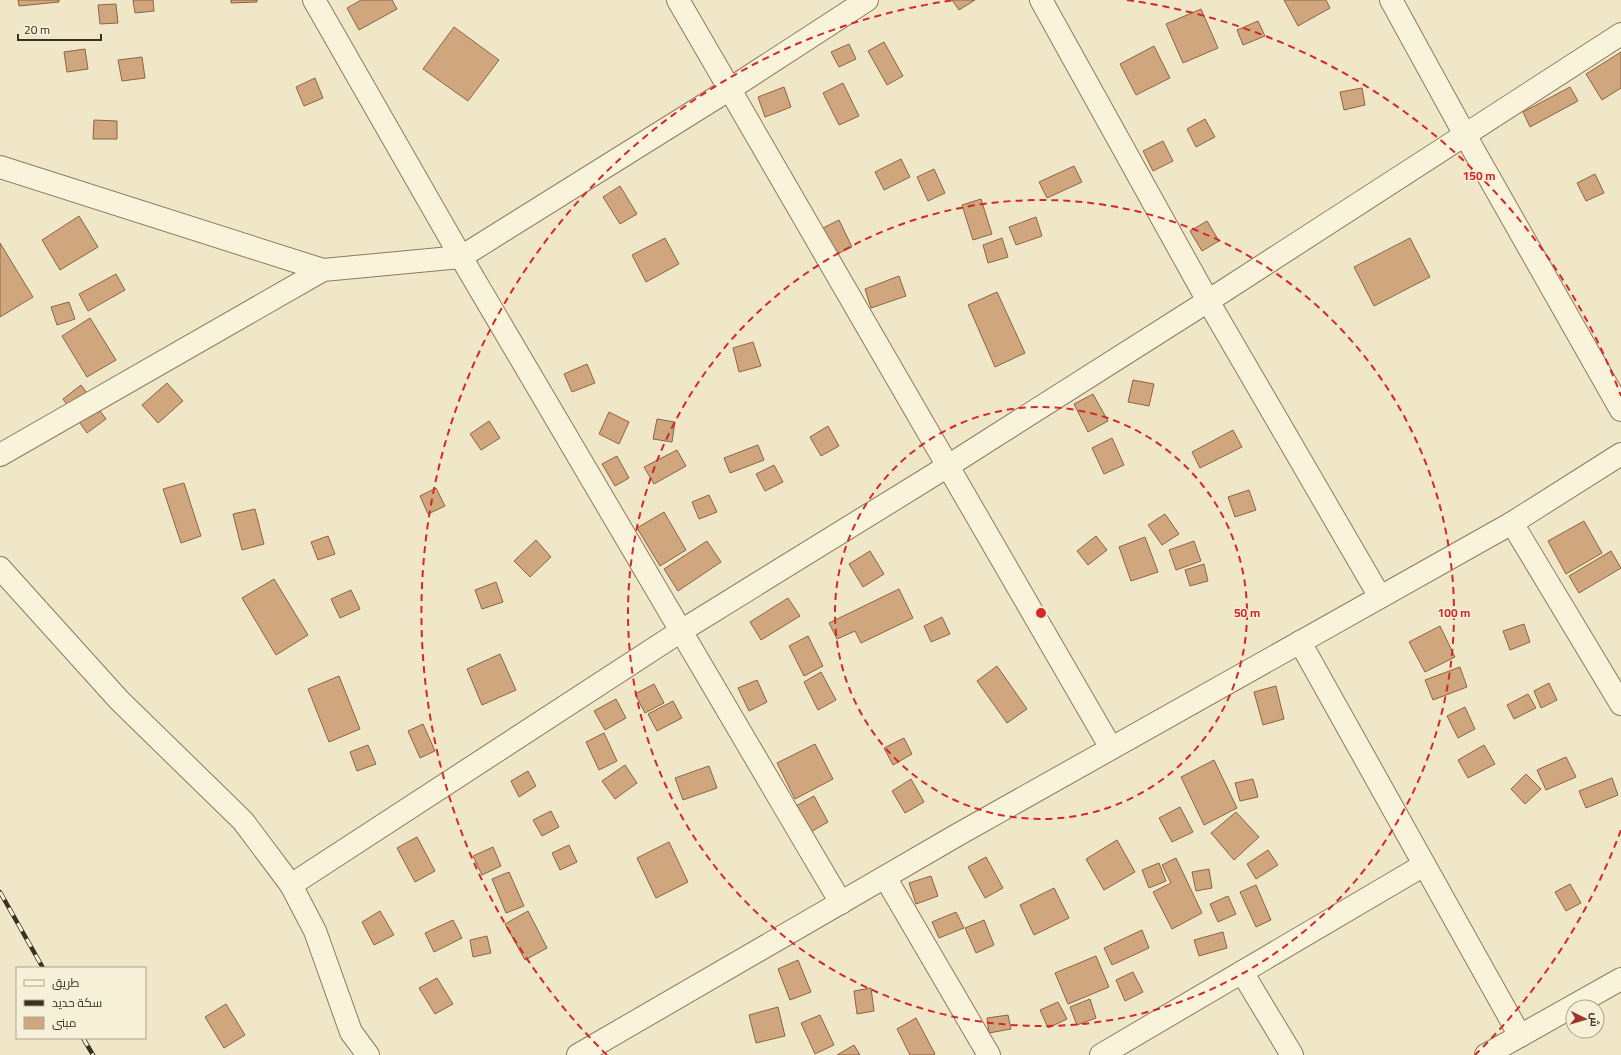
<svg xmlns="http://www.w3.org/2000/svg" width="1621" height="1055" viewBox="0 0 1621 1055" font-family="Georgia,Cairo,serif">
	<rect width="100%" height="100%" fill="#f0e7c8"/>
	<!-- building -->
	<g fill="#cfa67d" stroke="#8c6541">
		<polygon points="18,0 59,0 59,2 19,6"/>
		<polygon points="133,0 153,0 154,11 135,13"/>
		<polygon points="231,0 257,0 257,2 231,3"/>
		<polygon points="361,0 392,0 397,9 359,30 347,8"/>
		<polygon points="952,0 975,0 959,10"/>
		<polygon points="1284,0 1326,0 1330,8 1298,26"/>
		<polygon points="116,4 118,23 100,24 98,5"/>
		<polygon points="1201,9 1218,48 1183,63 1166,24"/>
		<polygon points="1258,21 1265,36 1243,45 1237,30"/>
		<polygon points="454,27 499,60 468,101 423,69"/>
		<polygon points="884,42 903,76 887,85 868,51"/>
		<polygon points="849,44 856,59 839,67 831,52"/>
		<polygon points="1154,46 1170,78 1136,95 1120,64"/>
		<polygon points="85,49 88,69 67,72 64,52"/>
		<polygon points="1621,52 1621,88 1602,100 1586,74"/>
		<polygon points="142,57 145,78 122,81 118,60"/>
		<polygon points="315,78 323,98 304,106 296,87"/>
		<polygon points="843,83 859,116 839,125 823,93"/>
		<polygon points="784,87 791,107 765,117 758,97"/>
		<polygon points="1570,87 1578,101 1530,127 1523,112"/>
		<polygon points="1362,88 1365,105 1344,110 1340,92"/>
		<polygon points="1205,119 1215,137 1196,147 1187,129"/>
		<polygon points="94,120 117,121 117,139 93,139"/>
		<polygon points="1163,141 1173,161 1153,171 1143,151"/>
		<polygon points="901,159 910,177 884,190 875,172"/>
		<polygon points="1074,166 1082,182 1047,198 1039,182"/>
		<polygon points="934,169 945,193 928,201 917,177"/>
		<polygon points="1595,174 1604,193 1586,201 1577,183"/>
		<polygon points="620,186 637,214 620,224 603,197"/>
		<polygon points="981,199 992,234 973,240 962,205"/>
		<polygon points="79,216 98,247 60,270 42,240"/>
		<polygon points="1036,217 1042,236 1016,245 1009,227"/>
		<polygon points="839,220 852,247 833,256 821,229"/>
		<polygon points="1207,221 1219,241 1202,251 1190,231"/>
		<polygon points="665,238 679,264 646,282 632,255"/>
		<polygon points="1002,238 1008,257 988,263 983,245"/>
		<polygon points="1410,238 1430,277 1374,306 1354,267"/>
		<polygon points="0,243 33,297 0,317"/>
		<polygon points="116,274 125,290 88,311 79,294"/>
		<polygon points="899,276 906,296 871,308 865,289"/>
		<polygon points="997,292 1025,353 995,367 968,305"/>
		<polygon points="69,302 75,319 57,325 51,307"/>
		<polygon points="90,318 116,360 87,377 62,336"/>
		<polygon points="753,342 761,366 739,372 733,348"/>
		<polygon points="587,364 595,383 572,392 564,374"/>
		<polygon points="1133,380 1154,384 1149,406 1128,402"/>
		<polygon points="167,383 183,401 158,423 142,405"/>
		<polygon points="81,385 106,419 87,433 63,399"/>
		<polygon points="1093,394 1108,421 1088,432 1074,404"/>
		<polygon points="609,412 629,422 619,444 599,434"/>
		<polygon points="657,419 675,422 672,442 653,439"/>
		<polygon points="489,421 500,438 481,450 470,434"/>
		<polygon points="828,426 839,446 821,456 810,437"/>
		<polygon points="1233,430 1242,447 1200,468 1192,452"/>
		<polygon points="1112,438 1124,465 1104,474 1092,448"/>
		<polygon points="758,445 764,460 730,473 724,458"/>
		<polygon points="677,450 686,466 654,484 644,467"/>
		<polygon points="617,456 629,478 615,486 602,464"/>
		<polygon points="774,465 783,482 765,491 756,474"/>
		<polygon points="184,483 201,536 181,543 163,489"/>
		<polygon points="436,488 445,506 428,514 420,496"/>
		<polygon points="1249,490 1256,510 1235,517 1228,497"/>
		<polygon points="709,495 717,512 699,519 692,502"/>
		<polygon points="255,509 264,544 242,550 233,514"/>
		<polygon points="664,512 686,550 660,566 637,528"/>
		<polygon points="1165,514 1179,534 1162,545 1148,525"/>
		<polygon points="1584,521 1602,553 1566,574 1548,541"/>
		<polygon points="328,536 335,554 318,560 311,542"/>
		<polygon points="1096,536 1107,550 1088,565 1077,551"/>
		<polygon points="1145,537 1158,572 1131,581 1119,547"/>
		<polygon points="536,540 551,557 530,577 514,561"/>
		<polygon points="707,541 721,562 678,591 664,569"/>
		<polygon points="1194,541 1201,561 1176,570 1169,550"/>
		<polygon points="870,551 884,574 863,587 849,564"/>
		<polygon points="1611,551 1621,568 1579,593 1569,576"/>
		<polygon points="1204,564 1208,581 1190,586 1185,570"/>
		<polygon points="274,579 308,635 276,655 242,598"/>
		<polygon points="496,582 503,602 482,609 475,590"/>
		<polygon points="899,589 913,618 861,643 855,631 837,639 829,623"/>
		<polygon points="351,590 360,609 340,618 331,599"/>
		<polygon points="788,598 800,616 761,640 750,622"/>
		<polygon points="942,617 950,634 931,642 924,626"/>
		<polygon points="1524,624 1530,642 1510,650 1503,631"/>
		<polygon points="1440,626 1455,657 1425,672 1409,642"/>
		<polygon points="808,636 823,666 804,676 789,646"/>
		<polygon points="500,654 516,690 482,705 467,669"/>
		<polygon points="997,666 1027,709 1007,723 977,681"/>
		<polygon points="1460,667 1467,687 1433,700 1425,680"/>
		<polygon points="821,672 836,700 818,710 804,682"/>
		<polygon points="339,676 360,729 329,742 308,689"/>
		<polygon points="757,680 767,702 749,711 738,688"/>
		<polygon points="1549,683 1557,700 1541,708 1534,691"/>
		<polygon points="654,684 664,703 645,713 635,694"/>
		<polygon points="1276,686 1284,719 1263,725 1254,692"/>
		<polygon points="1528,694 1536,708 1514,719 1507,705"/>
		<polygon points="616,699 626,718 605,730 594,711"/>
		<polygon points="673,701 682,718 657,731 648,714"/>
		<polygon points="1465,707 1475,729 1458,738 1447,716"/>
		<polygon points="423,724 435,751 420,758 408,731"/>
		<polygon points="604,733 617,761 599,770 586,742"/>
		<polygon points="904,738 912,754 893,765 884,748"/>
		<polygon points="815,744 833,779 795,799 777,763"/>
		<polygon points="368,745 376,764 357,771 350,752"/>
		<polygon points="1484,745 1495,764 1468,778 1458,760"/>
		<polygon points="1566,757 1576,777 1546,790 1537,770"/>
		<polygon points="1214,760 1237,808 1204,825 1181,777"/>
		<polygon points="625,765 637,783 615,799 602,781"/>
		<polygon points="709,766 717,788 683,800 675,778"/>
		<polygon points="528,771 536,786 519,797 511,781"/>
		<polygon points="1526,774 1541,789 1525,804 1511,789"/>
		<polygon points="1612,778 1618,795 1586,808 1579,791"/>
		<polygon points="911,779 924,802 905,813 892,791"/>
		<polygon points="1253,779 1258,797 1240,801 1235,783"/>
		<polygon points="814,796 828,822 809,833 794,807"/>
		<polygon points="1180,807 1193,832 1172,842 1159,818"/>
		<polygon points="551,811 559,827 542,836 533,820"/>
		<polygon points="1236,812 1259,837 1234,860 1211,833"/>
		<polygon points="417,837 435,871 415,882 397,848"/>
		<polygon points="1117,840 1135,872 1104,890 1086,859"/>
		<polygon points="669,842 688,882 656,898 637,858"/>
		<polygon points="569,845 577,862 560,870 552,853"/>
		<polygon points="493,847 501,866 482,875 473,856"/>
		<polygon points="1268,850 1278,865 1256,879 1247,864"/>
		<polygon points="986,857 1003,888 985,898 968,867"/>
		<polygon points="1176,858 1202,913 1172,929 1153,892 1171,883 1162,865"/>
		<polygon points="1159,863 1166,881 1149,888 1142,870"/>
		<polygon points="1209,869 1212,888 1196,891 1192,872"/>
		<polygon points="509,872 524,906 506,913 492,879"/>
		<polygon points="931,876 938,896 916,904 909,883"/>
		<polygon points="1570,884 1581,903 1566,911 1555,892"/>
		<polygon points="1256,885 1271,920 1256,927 1240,892"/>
		<polygon points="1054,888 1069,918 1034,935 1020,905"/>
		<polygon points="1228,896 1236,914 1218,922 1210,904"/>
		<polygon points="380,911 394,935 374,945 362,922"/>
		<polygon points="528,911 547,948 525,960 505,924"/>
		<polygon points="956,912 964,928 939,938 932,922"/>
		<polygon points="453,920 462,938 434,952 425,933"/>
		<polygon points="984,920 994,945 976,953 965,928"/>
		<polygon points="1142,930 1149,948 1112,965 1104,948"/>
		<polygon points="1223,932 1227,948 1199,956 1194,940"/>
		<polygon points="487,936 491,953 473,957 470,940"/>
		<polygon points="1096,956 1109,987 1068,1004 1055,973"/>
		<polygon points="798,960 811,992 790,1000 778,969"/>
		<polygon points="1133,972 1143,992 1125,1001 1116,980"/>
		<polygon points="437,978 453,1004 435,1014 419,988"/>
		<polygon points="871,988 874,1011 857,1014 854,991"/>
		<polygon points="1090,999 1096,1018 1077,1025 1070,1007"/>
		<polygon points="1058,1002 1067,1019 1048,1028 1040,1010"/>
		<polygon points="226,1004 245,1035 224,1048 205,1017"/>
		<polygon points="778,1007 785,1036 756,1043 749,1015"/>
		<polygon points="820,1015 834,1045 815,1054 801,1023"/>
		<polygon points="1008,1015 1011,1029 989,1033 987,1018"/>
		<polygon points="916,1018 935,1054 932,1055 910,1055 897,1029"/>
		<polygon points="854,1045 860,1055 837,1055"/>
	</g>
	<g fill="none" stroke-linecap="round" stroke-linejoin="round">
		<defs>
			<g id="minor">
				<polyline points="314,0 461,257 841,903"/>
				<polyline points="678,0 1111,748"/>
				<polyline points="1041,0 1208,301 1380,597"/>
				<polyline points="1391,0 1465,135 1621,410"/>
				<polyline points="0,167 323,270"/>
				<polyline points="0,455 323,270 461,257 730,89 867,0"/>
				<polyline points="1512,523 1621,704"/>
				<polyline points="0,568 119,700 243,821 291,885 315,931 351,1032 368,1055"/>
				<polyline points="1300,642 1520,1036"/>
				<polyline points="885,877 989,1055"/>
				<polyline points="291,885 681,631 948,466 1208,301 1621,34"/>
				<polyline points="1242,972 1292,1055"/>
				<polyline points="578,1055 959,834 1512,523 1621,454"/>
				<polyline points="1101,1055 1424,865"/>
				<polyline points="1486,1055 1621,979"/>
			</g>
		</defs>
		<!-- minor casing -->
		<use href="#minor" stroke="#8d7a5c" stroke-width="24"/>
		<!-- minor -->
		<use href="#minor" stroke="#faf3dc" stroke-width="22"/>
		<defs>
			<g id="rail">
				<polyline points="0,892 43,968"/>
				<polyline points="83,1038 93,1055"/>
			</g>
		</defs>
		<!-- rail casing -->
		<use href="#rail" stroke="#3d3020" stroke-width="4.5"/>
		<!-- rail -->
		<use href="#rail" stroke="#f7f0d8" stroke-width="3" stroke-dasharray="9" stroke-linecap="butt"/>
	</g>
	<!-- distance rings -->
	<g fill="none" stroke="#d62828" stroke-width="2" stroke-dasharray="7 5">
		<circle cx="1041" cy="613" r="206"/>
		<circle cx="1041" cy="613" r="413"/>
		<path d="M1621 830A619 619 0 0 1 1475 1055M607 1055A619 619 0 0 1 955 0M1127 0A619 619 0 0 1 1621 396"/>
	</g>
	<circle cx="1041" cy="613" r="6" fill="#d62828" stroke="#f7f0d8" stroke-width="2"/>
	<g font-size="12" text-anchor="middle" font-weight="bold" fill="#d62828" stroke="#f7f0d8" stroke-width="3" stroke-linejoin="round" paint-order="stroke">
		<text x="1479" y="180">150 m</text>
		<text x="1247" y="617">50 m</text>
		<text x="1454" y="617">100 m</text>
	</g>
	<!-- legend -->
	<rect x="16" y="967" width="130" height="72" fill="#f7f0d8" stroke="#ada38e"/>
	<rect x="24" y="980" width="20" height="6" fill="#faf3dc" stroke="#ada38e"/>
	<text x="52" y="987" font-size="12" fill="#3d3020">طريق</text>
	<rect x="24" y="1000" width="20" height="6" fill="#3d3020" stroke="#ada38e"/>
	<text x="52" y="1007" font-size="12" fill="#3d3020">سكة حديد</text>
	<rect x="24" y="1017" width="20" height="12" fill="#cfa67d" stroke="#ada38e"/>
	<text x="52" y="1027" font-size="12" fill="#3d3020">مبنى</text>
	<!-- north arrow -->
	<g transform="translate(1585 1019) rotate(95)"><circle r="19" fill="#f7f0d8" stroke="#ada38e"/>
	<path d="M0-3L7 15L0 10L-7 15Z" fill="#9d332a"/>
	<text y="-6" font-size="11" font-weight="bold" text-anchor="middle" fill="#3d3020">ش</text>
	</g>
	<!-- scale -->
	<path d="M18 34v6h83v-6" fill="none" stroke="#3d3020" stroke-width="2"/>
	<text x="24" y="34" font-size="12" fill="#3d3020" stroke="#f7f0d8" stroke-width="3" paint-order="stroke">20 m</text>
</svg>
